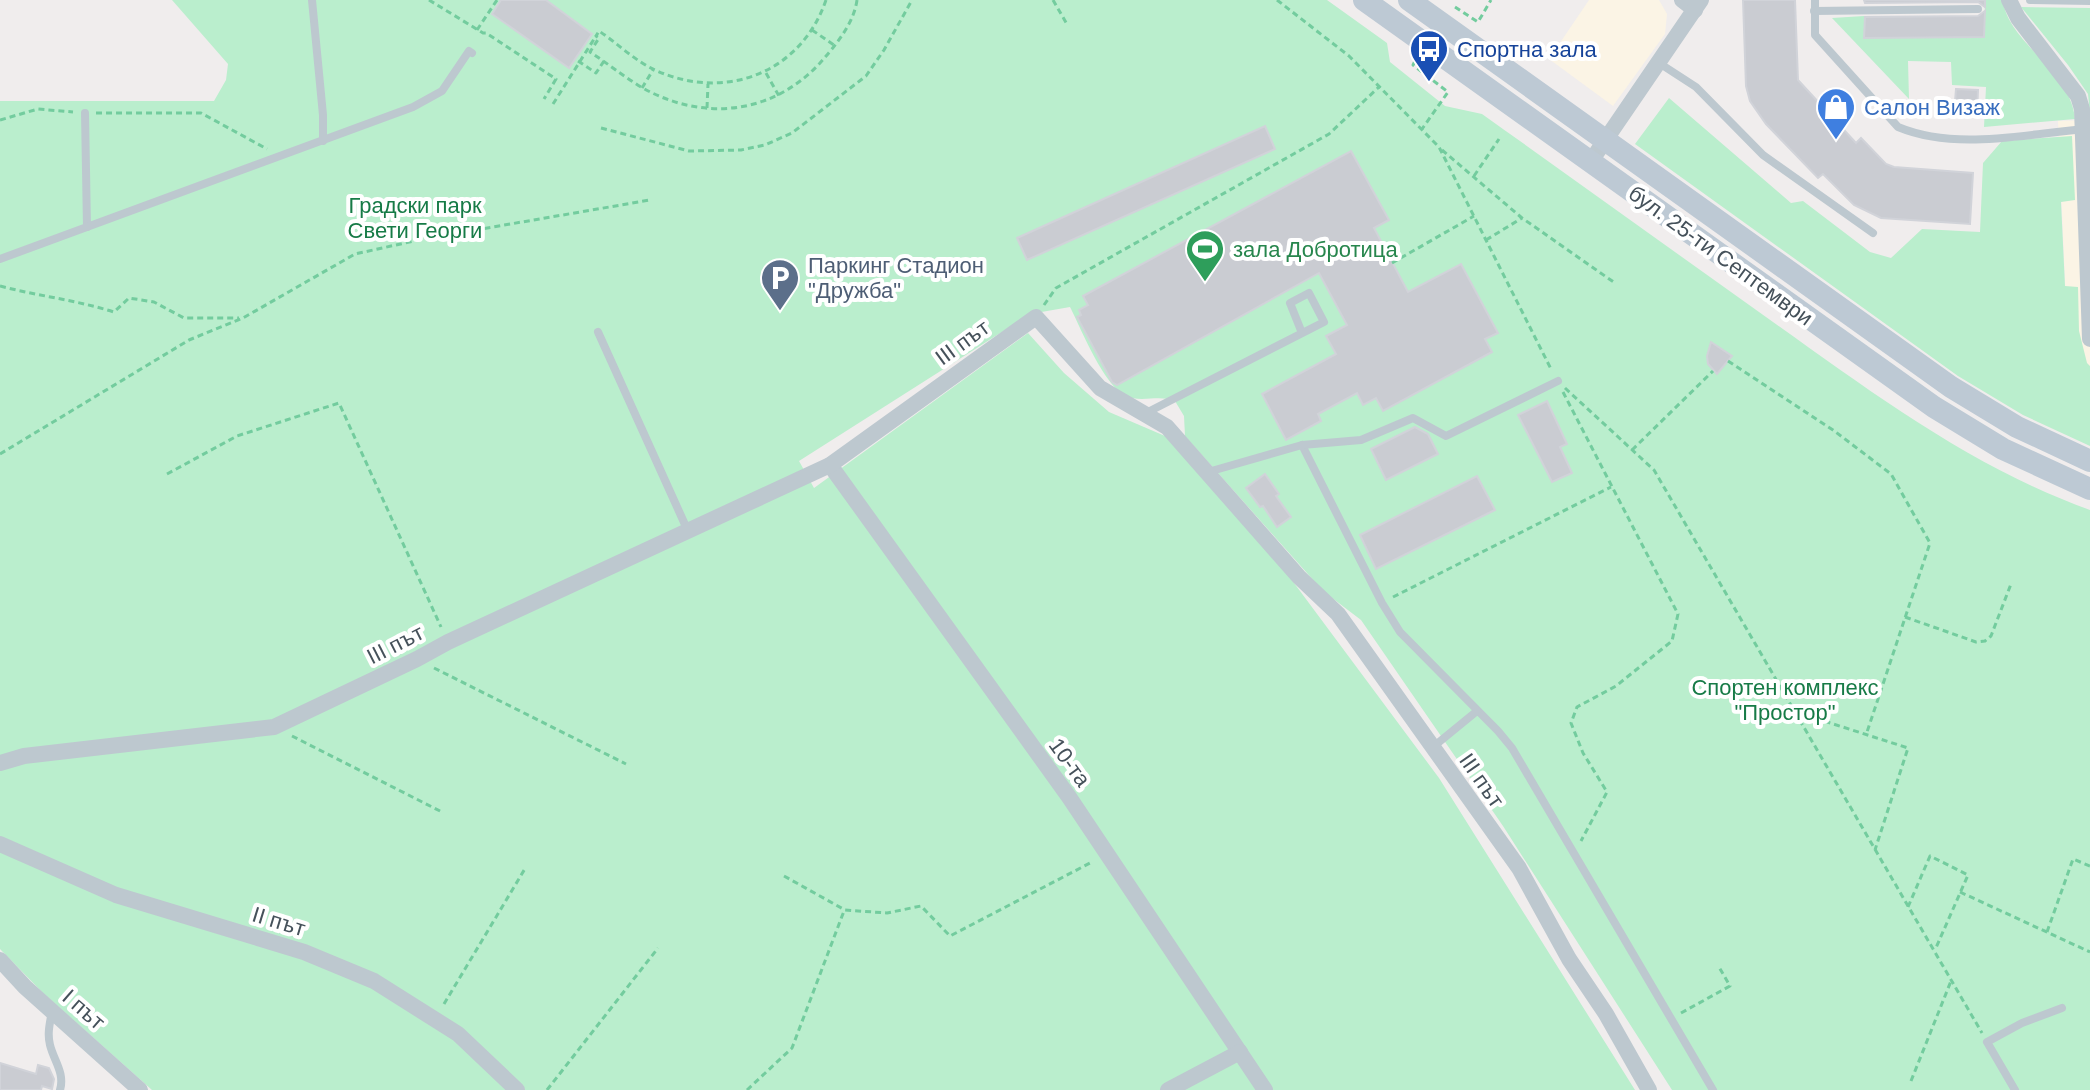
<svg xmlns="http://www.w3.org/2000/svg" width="2090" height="1090" viewBox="0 0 2090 1090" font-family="Arial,sans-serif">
	<rect width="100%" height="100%" fill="#f0eded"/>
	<!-- commercial -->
	<g fill="#fbf4e5">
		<polygon points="1589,0 1659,0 1667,14 1665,34 1613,106 1549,59"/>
		<polygon points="2090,120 2090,380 2067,327 2058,121"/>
	</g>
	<!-- green -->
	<g fill="#baeecd">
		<path d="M172,0H1327L1387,43L1390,62L1445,106L1482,114C1579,183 1676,253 1773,322C1874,394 1973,468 2090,510V1090H1672L1503,826L1361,620L1323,591L1185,436L1184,416L1175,401C1160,395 1147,401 1132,398C1107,395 1081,328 1070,307L1030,314L799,461L814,488L1028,333L1064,373L1109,412L1165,436L1271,552L1439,778L1635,1090H152L42,992L0,949V101H214L226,80L228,64Z"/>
		<path d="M1985,0H2003C2007,42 2071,70 2075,119L1984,127L1986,87L1952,85L1951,62L1908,61L1909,99L1832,18L1864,16V38L1984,37Z"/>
		<polygon points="2021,7 2090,8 2090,114 2088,94 2068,65"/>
		<polygon points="1669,98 1791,203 1803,201 1870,252 1891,258 1922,229 1980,232 1983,163 2002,141 2072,136 2075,200 2061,202 2065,286 2078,287 2079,331 2087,363 2090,366 2090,446 2023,415 1958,376 1635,144"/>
	</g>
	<!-- building -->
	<g fill="#caccd2" stroke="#d1d3d9" stroke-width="2">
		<polygon points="501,0 546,0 592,34 569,68 492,14"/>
		<polygon points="1743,0 1795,0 1798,80 1856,143 1861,138 1886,164 1894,167 1973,173 1970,224 1881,218 1854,205 1823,174 1818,178 1766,124 1750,101 1746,86"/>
		<polygon points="1864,0 1985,0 1985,7 1978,2 1865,3"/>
		<polygon points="1985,11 1984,37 1864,38 1865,17 1978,16"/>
		<polygon points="1956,89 1978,90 1977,115 1954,114"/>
		<polygon points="1265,126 1275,149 1027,260 1017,238"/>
		<polygon points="1351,151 1389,220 1374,228 1408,292 1461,264 1498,333 1485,339 1492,352 1383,411 1376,398 1363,405 1357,393 1318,414 1321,421 1286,440 1262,394 1336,354 1326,336 1347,325 1319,273 1117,385 1112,382 1077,317 1081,315 1079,310 1088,305 1083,296"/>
		<polygon points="1711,342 1732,356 1717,374 1708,364 1707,356"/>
		<polygon points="1547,401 1567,444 1560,447 1572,473 1552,482 1518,415"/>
		<polygon points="1415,427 1428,434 1438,454 1386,480 1371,449"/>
		<polygon points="1265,474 1279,494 1276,496 1291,517 1277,527 1263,506 1260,507 1246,488"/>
		<polygon points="1477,476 1495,510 1376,569 1360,535"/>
		<polygon points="0,1063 36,1074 38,1065 49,1068 54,1079 52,1089 42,1086 41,1090 0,1090"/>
	</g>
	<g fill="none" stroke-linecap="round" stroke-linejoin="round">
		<!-- path -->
		<g stroke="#73cc9e" stroke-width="3" stroke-dasharray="6 4" stroke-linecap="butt">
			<polyline points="429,0 483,33 486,33 556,79 544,99"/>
			<path d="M826,0C801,73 725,102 655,70C635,61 617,43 599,31L596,36L599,38L590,52C607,63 623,76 641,87C702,122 772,115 820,63C836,45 854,23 857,0"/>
			<polyline points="1053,0 1068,26"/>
			<polyline points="1277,0 1349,56 1439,147 1551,369"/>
			<polyline points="1455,7 1478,22 1491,0"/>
			<polyline points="477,30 497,0"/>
			<polyline points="812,30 834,45"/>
			<polyline points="578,61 596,73 604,61"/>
			<polyline points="1415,61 1413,65 1448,92 1422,129"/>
			<polyline points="766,73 779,96"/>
			<polyline points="642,88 653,70"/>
			<polyline points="553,104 596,36"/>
			<polyline points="707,108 708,84"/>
			<polyline points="96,113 201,113 267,149"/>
			<polyline points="0,120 38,109 73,112"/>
			<polyline points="601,128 689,151 741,150 765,145 792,133 866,76 884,50 912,0"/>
			<polyline points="1442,150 1522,218 1615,283"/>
			<polyline points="1474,176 1499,139"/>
			<polyline points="1486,240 1522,218"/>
			<polyline points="1392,263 1474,216"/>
			<path d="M0,286C38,296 76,300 114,312L129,298L154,302L184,318H239"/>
			<polyline points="1044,305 1056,288 1329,134 1380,86"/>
			<polyline points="1728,361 1833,430 1891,474 1930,543 1866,735"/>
			<polyline points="1565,388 1654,470 1982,1033"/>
			<polyline points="1563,392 1678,614 1672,641 1616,686 1577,707 1571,723 1583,753 1607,792 1581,841"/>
			<polyline points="1632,450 1713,371"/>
			<polyline points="0,454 189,340 243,318 355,254 423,239 650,200"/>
			<polyline points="167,474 237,436 339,403 441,627"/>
			<polyline points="1393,597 1611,487"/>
			<polyline points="1905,617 1976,642 1985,641 1991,636 2011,584"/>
			<polyline points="434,668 626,764"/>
			<polyline points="1796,712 1908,748 1875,850"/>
			<polyline points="292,736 442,812"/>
			<polyline points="784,876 845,910 887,913 921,906 950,936 1092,862"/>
			<polyline points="1960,892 2090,952"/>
			<polyline points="1908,907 1930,856 1968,875 1935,950"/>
			<polyline points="2047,932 2073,859 2090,866"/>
			<polyline points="444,1004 526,867"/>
			<polyline points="1681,1013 1730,986 1719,967"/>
			<polyline points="1911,1081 1951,981"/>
			<polyline points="547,1090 658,948"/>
			<polyline points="747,1090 792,1048 844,911"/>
		</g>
		<!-- service -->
		<g stroke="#bdc8cf" stroke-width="8">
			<polyline points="312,0 323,115 323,141"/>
			<path d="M1815,0V35L1898,127C1956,151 2024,134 2085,129"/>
			<polyline points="2030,0 2090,1"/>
			<polyline points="1814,11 1978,9"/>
			<polyline points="1659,63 1696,87 1763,155 1873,233"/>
			<polyline points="85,113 87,227"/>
			<polyline points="0,259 413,107 442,91 469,51 472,53"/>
			<polyline points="598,332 687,529"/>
			<polyline points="1146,413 1324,322 1309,293 1290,303 1302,333"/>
			<polyline points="1302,445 1382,603 1400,632 1498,731 1512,748 1713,1090"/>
			<polyline points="1208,472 1302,445 1361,440 1413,418 1446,436 1558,381"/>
			<polyline points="1433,747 1477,711"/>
			<path d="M52,1011C50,1023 47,1033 50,1045C54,1061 65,1073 60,1090"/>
			<polyline points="2015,1090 1987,1042 2022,1023 2062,1008"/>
		</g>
		<!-- minor -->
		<g stroke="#bdc8cf" stroke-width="16">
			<polyline points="1682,0 1695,10"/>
			<polyline points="2009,0 2018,18 2078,96 2082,109 2090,339"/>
			<polyline points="1591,161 1701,0"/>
			<polyline points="830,465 1069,797 1265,1090"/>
			<polyline points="0,763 24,756 274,727 417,659 448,642 830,465 1036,317 1100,388 1167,427 1299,577 1338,614 1519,868 1569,959 1606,1014 1649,1090"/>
			<polyline points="0,844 116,895 304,952 374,981 458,1034 517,1090"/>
			<polyline points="0,960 25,987 140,1090"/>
			<polyline points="1168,1090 1240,1052"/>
		</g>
		<!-- secondary -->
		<g stroke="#bdc9d4" stroke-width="22">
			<polyline points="1364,0 1934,407 2003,449 2090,489"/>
			<polyline points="1409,0 1951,387 2017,427 2090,461"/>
		</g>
	</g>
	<!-- icons -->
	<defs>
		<symbol id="bus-pin" viewBox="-11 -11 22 30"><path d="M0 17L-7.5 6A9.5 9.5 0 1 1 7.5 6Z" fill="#1a4fb4" stroke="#fff"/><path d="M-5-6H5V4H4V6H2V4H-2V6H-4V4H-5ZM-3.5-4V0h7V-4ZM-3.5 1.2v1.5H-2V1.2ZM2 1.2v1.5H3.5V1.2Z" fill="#fff"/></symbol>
		<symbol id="shop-pin" viewBox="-11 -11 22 30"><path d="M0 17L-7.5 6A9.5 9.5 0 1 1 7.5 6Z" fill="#3f7fe0" stroke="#fff"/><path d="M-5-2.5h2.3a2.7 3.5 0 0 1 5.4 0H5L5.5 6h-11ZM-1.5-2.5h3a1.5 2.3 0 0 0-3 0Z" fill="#fff"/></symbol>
		<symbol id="stadium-pin" viewBox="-11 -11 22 30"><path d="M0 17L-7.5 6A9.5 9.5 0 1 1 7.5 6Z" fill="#2e9e5b" stroke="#fff"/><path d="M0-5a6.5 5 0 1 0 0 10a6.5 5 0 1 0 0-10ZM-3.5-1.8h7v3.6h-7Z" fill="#fff"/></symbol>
		<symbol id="parking-pin" viewBox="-11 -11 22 30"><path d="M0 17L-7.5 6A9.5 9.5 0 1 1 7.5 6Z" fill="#5c6f8a" stroke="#fff"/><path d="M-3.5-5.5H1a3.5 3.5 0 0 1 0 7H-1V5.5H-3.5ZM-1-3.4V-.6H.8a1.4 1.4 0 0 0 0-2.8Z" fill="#fff"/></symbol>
	</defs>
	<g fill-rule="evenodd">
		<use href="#bus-pin" x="1407" y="27" width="44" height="60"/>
		<use href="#shop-pin" x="1814" y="85" width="44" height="60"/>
		<use href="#stadium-pin" x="1183" y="227" width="44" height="60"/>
		<use href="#parking-pin" x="758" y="256" width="44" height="60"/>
	</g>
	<g text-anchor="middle" stroke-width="8" stroke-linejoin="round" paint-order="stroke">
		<!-- transit labels -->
		<g font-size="22" fill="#164399" stroke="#fff" text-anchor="start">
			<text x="1457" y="57">Спортна зала</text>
		</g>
		<!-- shop labels -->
		<g font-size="22" fill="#366cbe" stroke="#fff" text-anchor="start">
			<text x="1864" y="115">Салон Визаж</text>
		</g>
		<!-- park labels -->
		<g font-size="22" fill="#177b47" stroke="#fff">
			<text x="415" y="213">Градски парк<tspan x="415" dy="25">Свети Георги</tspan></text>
			<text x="1785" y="695">Спортен комплекс<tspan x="1785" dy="25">"Простор"</tspan></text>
		</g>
		<!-- leisure labels -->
		<g font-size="22" fill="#27864d" stroke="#fff" text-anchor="start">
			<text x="1233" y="257">зала Добротица</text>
		</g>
		<!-- street labels -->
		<g font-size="22" fill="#45515a" stroke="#fff">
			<text transform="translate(1721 255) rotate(36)" y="8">бул. 25-ти Септември</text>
			<text transform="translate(962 342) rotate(-36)" y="8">ІІІ път</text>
			<text transform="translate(395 644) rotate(-27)" y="8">ІІІ път</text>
			<text transform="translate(1070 762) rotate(54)" y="8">10-та</text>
			<text transform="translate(1482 780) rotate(55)" y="8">ІІІ път</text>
			<text transform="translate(279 921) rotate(17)" y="8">ІІ път</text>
			<text transform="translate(84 1009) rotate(41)" y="8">І път</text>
		</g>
		<!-- service labels -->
		<g font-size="22" fill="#4e5e75" stroke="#fff" text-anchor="start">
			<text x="808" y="273">Паркинг Стадион<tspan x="808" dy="25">"Дружба"</tspan></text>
		</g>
	</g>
</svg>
